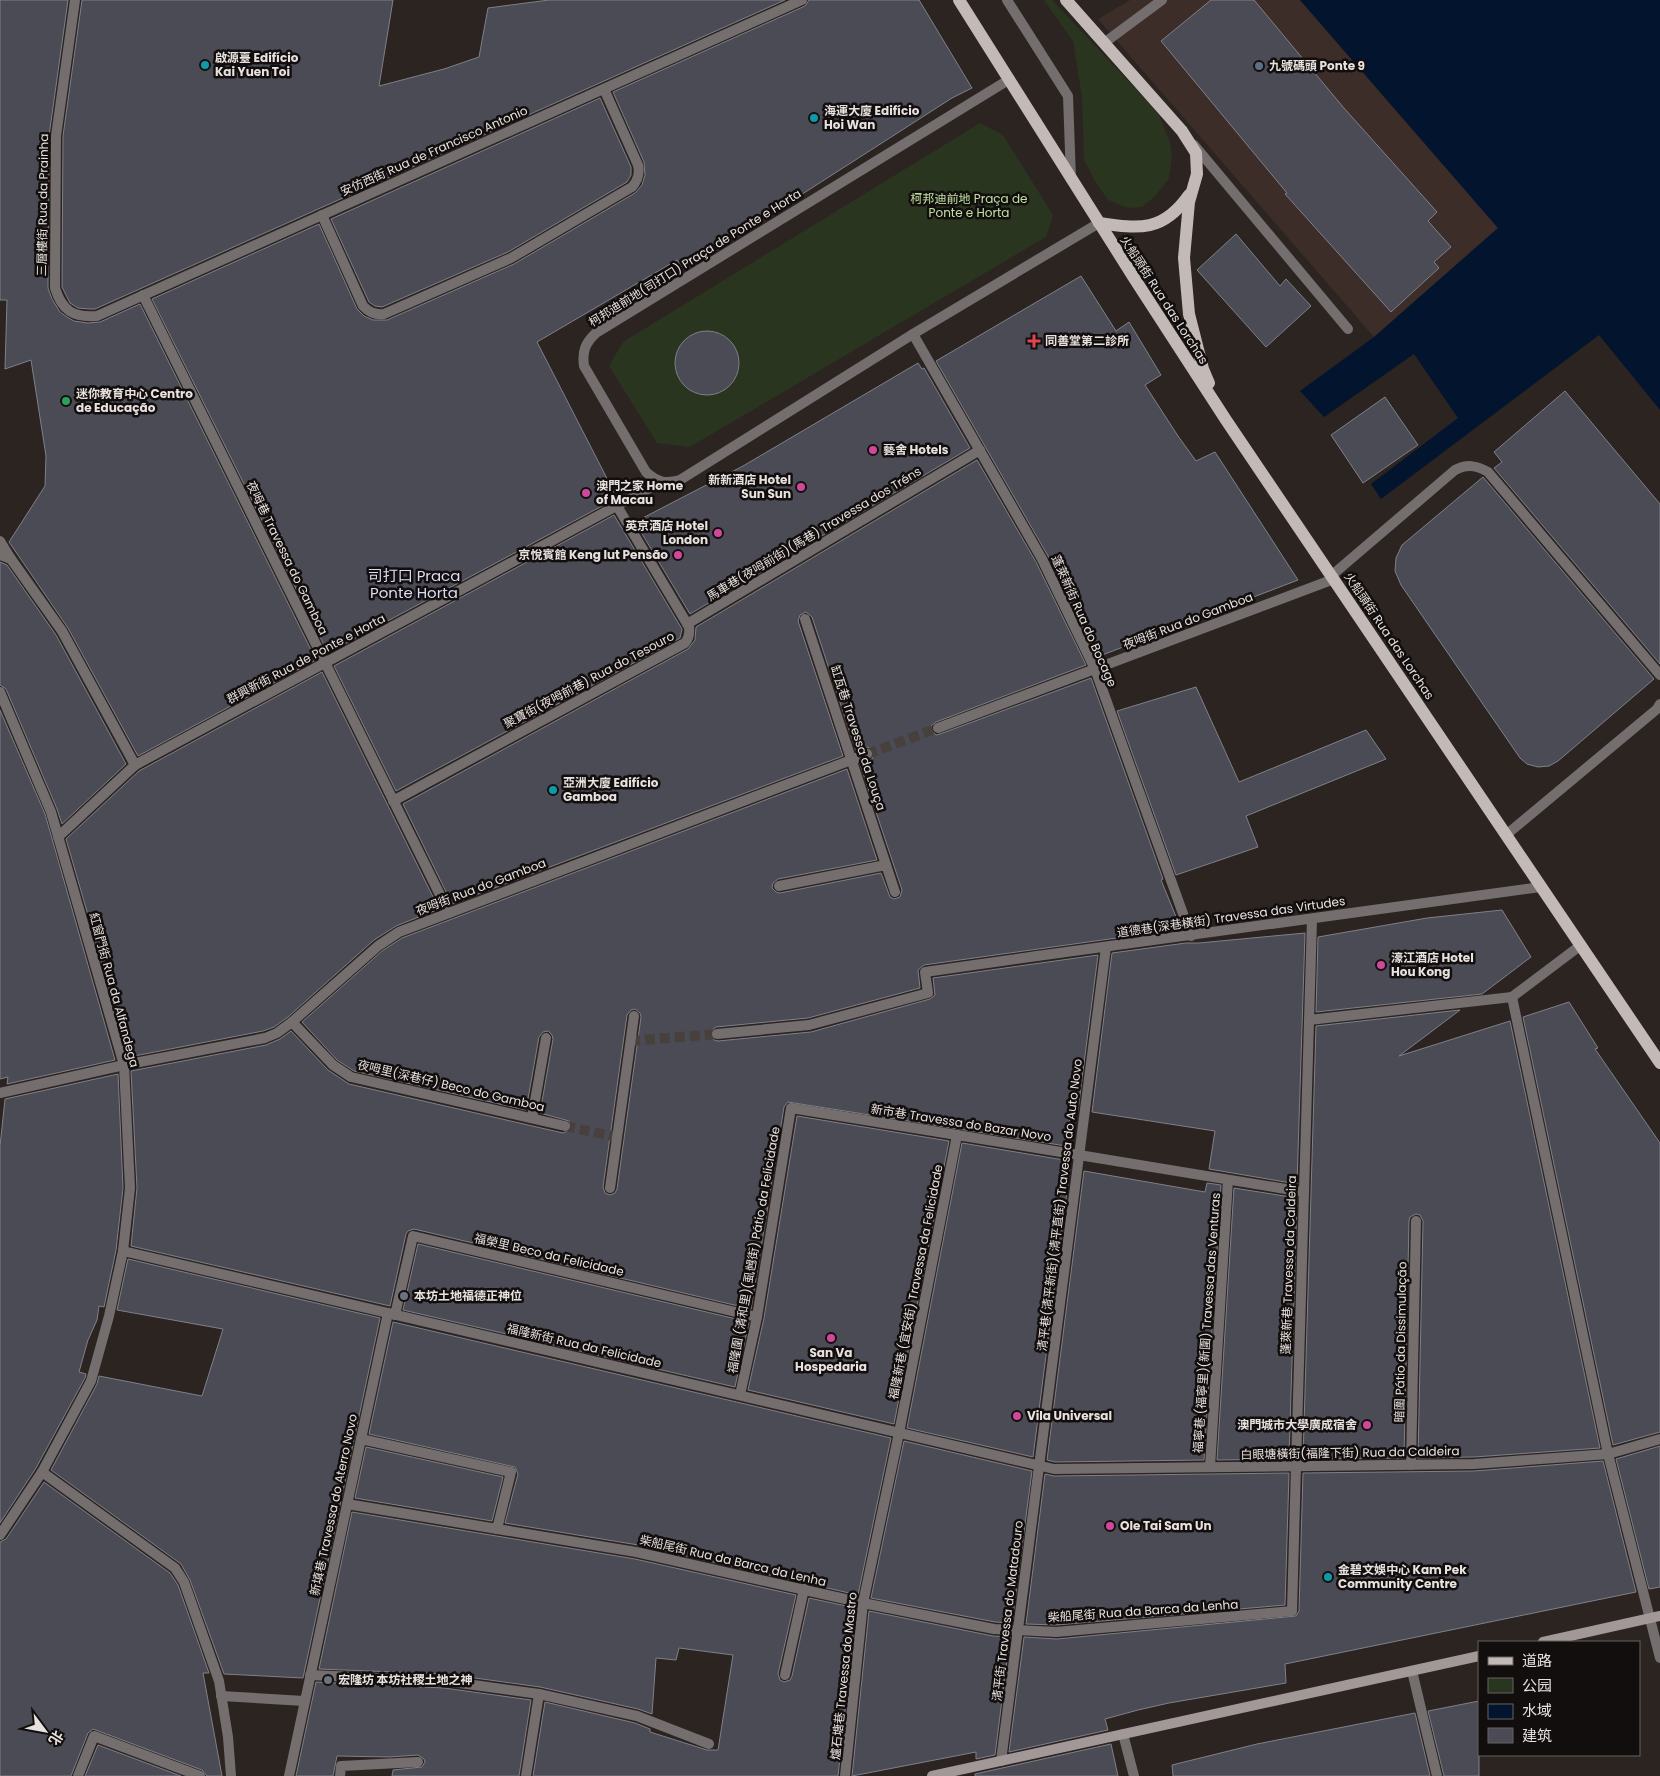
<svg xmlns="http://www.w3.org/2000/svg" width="1660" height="1776" viewBox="0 0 1660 1776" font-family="Poppins,'Noto Sans SC',sans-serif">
	<rect width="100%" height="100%" fill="#2c2420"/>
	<!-- built -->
	<polygon fill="#3c2d28" points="1130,0 1300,0 1498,228 1374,337 1098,19"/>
	<!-- green -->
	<g fill="#2a3520">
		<polygon points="1044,0 1052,0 1158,113 1170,142 1172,157 1169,178 1155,196 1142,207 1128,208 1108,200 1095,181 1084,160 1082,97 1073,41"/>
		<polygon points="980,123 1003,135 1053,215 1046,237 690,447 657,443 609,366 623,342"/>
	</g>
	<!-- water -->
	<polygon fill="#03142e" points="1300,0 1660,0 1660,410 1599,335 1381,499 1371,484 1458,418 1414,354 1324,417 1300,391 1374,337 1498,228"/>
	<!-- building -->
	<g fill="#4a4b54" stroke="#7f8089" fill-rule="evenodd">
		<polygon points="0,0 68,0 49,136 48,288 52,299 60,312 67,317 74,321 88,323 100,322 140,304 316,660 138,756 68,628 9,542 45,486 46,456 31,360 5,369 7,300 0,300"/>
		<polygon points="82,0 393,0 379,86 444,69 479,57 488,8 549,0 785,0 95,309 89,309 78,308 70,303 62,287 63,136"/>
		<polygon points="809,0 919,0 972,88 952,98 754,225 681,267 677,260 537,342 617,498 328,653 152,299 319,224 357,309 364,316 373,320 387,320 514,264 635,193 642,185 645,175 644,162 613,92 805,6"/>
		<polygon points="1211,0 1254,0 1343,107 1437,212 1428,221 1451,247 1434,262 1439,268 1391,312 1285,194 1287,193 1161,41"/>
		<polygon points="600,98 631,167 631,175 627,182 508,252 382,307 375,306 369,302 331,219"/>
		<polygon points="1236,234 1280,286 1286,279 1311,306 1266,347 1197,270"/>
		<polygon points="1081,276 1116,331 1129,322 1161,375 1145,385 1178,436 1196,461 1215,452 1298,580 1097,657 1048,556 936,361"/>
		<circle cx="707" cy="363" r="32"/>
		<polygon points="918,363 922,369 924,368 970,448 690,614 635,522 743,466"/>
		<polygon points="1565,391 1660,504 1660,664 1494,468 1502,462 1494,452"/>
		<polygon points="1385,397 1418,445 1363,483 1331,435"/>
		<path d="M977,460L1036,562L1086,665L936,722L931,726L932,731L936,735L940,734L1091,678L1163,879L1161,880L1181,929L924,965L918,970L920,988L808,1018L716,1027L711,1031L710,1035L714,1040L718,1041L811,1032L930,999L935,995L933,978L1098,955L1078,1110L1071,1109L1066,1146L788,1102L784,1107L751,1309L414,1229L408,1231L406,1234L390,1306L131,1246L137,1188L131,1071L266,1045L280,1039L291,1031L328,1070L349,1084L563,1133L570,1130L572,1124L569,1121L540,1113L553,1039L552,1035L548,1031L543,1032L539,1037L526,1110L354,1071L337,1060L302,1022L382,951L402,938L847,769L877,860L778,879L773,883L772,888L776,892L780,893L881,873L890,897L894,899L900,897L902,890L860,764L872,759L874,752L868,747L856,751L812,617L806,612L800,615L798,621L843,756L452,904L403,804L688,649L695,640L696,627ZM635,1009L640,1013L641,1017L617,1189L615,1193L610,1195L605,1193L603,1187L627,1015L631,1010Z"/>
		<polygon points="1483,477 1654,679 1558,761 1549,766 1538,767 1527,764 1520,758 1401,585 1395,571 1396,558 1402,545"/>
		<polygon points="614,515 682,629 680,638 396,791 334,666"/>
		<polygon points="0,562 7,565 56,635 126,764 62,824 57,809 6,689 0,685"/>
		<polygon points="322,672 439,909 396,926 374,940 288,1017 274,1027 263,1031 129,1057 66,839 139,771"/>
		<polygon points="1196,687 1239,782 1366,730 1386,759 1246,816 1258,847 1176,875 1117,711"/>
		<polygon points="0,710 45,814 115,1060 7,1084 8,1077 0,1079"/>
		<polygon points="1502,910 1531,957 1482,994 1316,1012 1318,937 1427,918"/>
		<polygon points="1305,933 1297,1184 1209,1169 1215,1131 1092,1112 1112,953 1186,943 1199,943"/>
		<polygon points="1569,1002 1598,1048 1595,1049 1660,1143 1660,1432 1613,1445 1523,1017"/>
		<polygon points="1460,1010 1399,1056 1510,1021 1600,1448 1474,1457 1418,1458 1423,1221 1420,1215 1416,1214 1410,1217 1409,1221 1404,1458 1303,1459 1316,1026"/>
		<polygon points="118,1074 123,1188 116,1250 104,1307 99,1306 97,1320 88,1340 79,1372 86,1374 85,1378 36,1468 0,1523 0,1146 5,1099"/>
		<polygon points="797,1116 949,1141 894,1424 748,1390 764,1318"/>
		<polygon points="962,1143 1064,1160 1063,1167 1070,1168 1033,1457 907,1428"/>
		<polygon points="1084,1171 1205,1192 1207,1183 1221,1185 1204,1460 1055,1462 1047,1460"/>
		<polygon points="1234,1188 1297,1198 1289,1459 1217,1460"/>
		<polygon points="418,1244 749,1322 735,1387 403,1310"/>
		<polygon points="128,1259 380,1318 303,1678 224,1674 190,1580 181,1564 51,1470 97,1384 99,1376 202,1396 223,1329 117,1310"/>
		<polygon points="393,1322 891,1438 858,1595 638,1545 505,1523 518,1474 515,1467 369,1434"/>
		<polygon points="904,1441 1032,1471 1012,1623 995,1622 871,1598"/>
		<polygon points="1660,1446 1660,1587 1649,1589 1616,1459"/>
		<polygon points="366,1447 503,1477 492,1521 355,1498"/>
		<polygon points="1603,1461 1636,1592 1285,1664 1286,1683 1169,1703 1138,1710 1105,1719 1108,1730 1009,1752 1024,1637 1057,1639 1296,1616 1299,1611 1303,1473 1474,1471"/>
		<polygon points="1289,1473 1285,1605 1056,1625 1026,1624 1045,1474 1054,1476"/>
		<polygon points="44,1482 170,1573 178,1585 209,1673 203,1673 222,1776 207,1776 202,1770 93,1729 88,1733 71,1776 0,1776 0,1542 6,1539"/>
		<polygon points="352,1512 635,1559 796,1595 778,1674 780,1680 784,1682 790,1680 792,1676 809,1598 856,1608 838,1776 533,1776 545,1702 635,1723 650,1729 650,1732 707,1750 718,1750 733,1655 679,1648 676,1660 656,1658 652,1714 638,1709 540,1687 446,1674 319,1669"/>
		<polygon points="869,1611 993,1636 1010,1637 995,1755 976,1759 976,1752 852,1776"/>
		<polygon points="316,1682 444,1688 531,1700 519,1776 392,1776 393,1770 422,1767 425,1762 424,1759 418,1755 389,1757 337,1756 333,1776 296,1776"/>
		<polygon points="1479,1701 1479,1776 1444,1776 1428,1711"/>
		<polygon points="1415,1713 1430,1776 1173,1776 1172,1765 1257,1744"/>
		<polygon points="1111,1744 1118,1776 975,1776 975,1774"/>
		<polygon points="98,1745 181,1776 85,1776"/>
	</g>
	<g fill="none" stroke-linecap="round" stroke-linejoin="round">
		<!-- pedestrian-tunnel -->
		<g stroke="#48403d" stroke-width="10" stroke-dasharray="10 5" stroke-linecap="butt">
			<polyline points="630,1041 717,1034"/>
			<polyline points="565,1126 617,1137"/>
		</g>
		<!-- minor-tunnel -->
		<polyline stroke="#48403d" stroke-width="10" stroke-dasharray="10 5" stroke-linecap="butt" points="867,754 938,728"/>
		<!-- service -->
		<g stroke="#746f6e" stroke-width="10">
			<polyline points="1007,0 1068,96 1071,179"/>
			<polyline points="1104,43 1162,0"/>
			<polyline points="1194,145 1348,329"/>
			<path d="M1331,576L1455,470C1467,464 1476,465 1488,472L1660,675"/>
			<polyline points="1506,835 1657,709 1660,704"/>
		</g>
		<!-- pedestrian -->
		<g stroke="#746f6e" stroke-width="10">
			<polyline points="292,1022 333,1065 351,1077 565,1126"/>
			<polyline points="717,1034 809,1025 928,993 925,972 1037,956"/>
			<polyline points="532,1118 546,1038"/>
			<polyline points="1079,1155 1304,1192"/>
			<polyline points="610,1188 634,1016"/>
			<polyline points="395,1315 413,1236 757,1317"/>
			<polyline points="740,1395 757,1317 791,1108 957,1135"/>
			<polyline points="361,1439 511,1472 497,1529"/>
			<polyline points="1411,1465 1416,1221"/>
			<polyline points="1210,1467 1228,1180"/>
			<polyline points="42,1472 175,1568 184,1582 219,1681 228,1737 231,1776"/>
			<polyline points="347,1504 636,1552 863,1603 994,1629 1056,1632 1292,1611 1296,1466"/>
			<polyline points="310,1675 445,1681 539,1694 637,1716 709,1744"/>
			<polyline points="785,1675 804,1589"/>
			<polyline points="221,1696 304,1701"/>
			<polyline points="1123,1734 1134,1776"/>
			<polyline points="78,1776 94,1736 200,1776"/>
			<polyline points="340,1776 341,1766 418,1762"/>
			<polyline points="526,1776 539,1694"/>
		</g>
		<!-- minor -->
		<g stroke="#746f6e" stroke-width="10">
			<path d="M75,0L56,136L55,288C62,311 74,318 97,316L802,0"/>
			<path d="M1010,79L596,333C585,343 582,352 584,366L646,472C657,482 665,484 680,480L913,334L1099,223"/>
			<path d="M322,215L363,306C369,312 374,315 384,314L511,258L632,187C638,180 640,174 638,165L604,89"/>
			<polyline points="143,295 449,913"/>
			<polyline points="913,334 1042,559 1095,669 1191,936"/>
			<polyline points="0,541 11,559"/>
			<polyline points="0,555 11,559 62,631 135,765"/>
			<polyline points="805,619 895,892"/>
			<polyline points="687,624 980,450"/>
			<polyline points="0,692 51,812 124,1065 130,1188 123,1251 109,1316 91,1381 42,1472 0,1535"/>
			<polyline points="938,728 1334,579"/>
			<path d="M393,801L685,643C689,638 690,634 689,627L617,506"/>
			<polyline points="58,837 135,765 661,482"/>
			<polyline points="779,886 886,865"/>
			<polyline points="1037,956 1541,887"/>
			<polyline points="1512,997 1608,1454 1660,1658"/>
			<polyline points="1309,1020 1512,997 1581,945"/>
			<polyline points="0,1093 124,1065 265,1038 277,1033 292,1022 378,946 399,932 867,754"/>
			<polyline points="123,1251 1054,1469 1474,1464 1608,1454 1660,1439"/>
			<polyline points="1296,1466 1312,919"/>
			<polyline points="1412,1671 1437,1776"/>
			<polyline points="1001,1761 1106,947"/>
			<polyline points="289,1776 388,1313"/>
			<polyline points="845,1776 863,1603 899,1433 957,1135 1079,1155"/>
		</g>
		<!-- secondary -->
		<g stroke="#a19897" stroke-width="10">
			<polyline points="1543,1642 1660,1616"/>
			<polyline points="932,1776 1479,1656"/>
		</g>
		<!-- primary -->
		<g stroke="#c3b9b7" stroke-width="12">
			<polyline points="959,0 1134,278 1226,420 1660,1063"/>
			<polyline points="1066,0 1182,131 1196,153 1197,174 1189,202 1184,258 1189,314 1203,369 1209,383"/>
			<path d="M1099,223C1140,229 1163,232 1189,195"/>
		</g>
	</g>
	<!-- markers -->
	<g fill="#0f9aa8" stroke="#120e0d" stroke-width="2">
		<circle cx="205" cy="65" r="5"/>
		<circle cx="814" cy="118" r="5"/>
		<circle cx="553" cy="790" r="5"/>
		<circle cx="1328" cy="1577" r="5"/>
	</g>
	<circle fill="#5c6f8a" stroke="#120e0d" stroke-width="2" cx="1259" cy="66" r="5"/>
	<path fill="#e0444e" stroke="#120e0d" stroke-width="2" d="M1031.5 333.5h5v5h5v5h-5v5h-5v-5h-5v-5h5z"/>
	<circle fill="#2e9e5b" stroke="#120e0d" stroke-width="2" cx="66" cy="401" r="5"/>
	<g fill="#d1479c" stroke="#120e0d" stroke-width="2">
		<circle cx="873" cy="450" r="5"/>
		<circle cx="801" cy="487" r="5"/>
		<circle cx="586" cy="493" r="5"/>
		<circle cx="718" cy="533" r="5"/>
		<circle cx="678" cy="555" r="5"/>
		<circle cx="1381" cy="965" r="5"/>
		<circle cx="831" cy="1338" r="5"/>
		<circle cx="1017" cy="1416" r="5"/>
		<circle cx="1367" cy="1425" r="5"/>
		<circle cx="1110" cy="1526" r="5"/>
	</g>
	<g fill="#6b7280" stroke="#120e0d" stroke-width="2">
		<circle cx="404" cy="1296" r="5"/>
		<circle cx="328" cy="1680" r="5"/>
	</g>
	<g text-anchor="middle" stroke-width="5" stroke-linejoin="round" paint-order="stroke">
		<!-- poi labels -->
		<g font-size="12" font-weight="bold" fill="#e7e1df" stroke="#120e0d" text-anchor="start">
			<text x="215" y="62">啟源臺 Edifício<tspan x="215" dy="14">Kai Yuen Toi</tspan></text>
			<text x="1269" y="70">九號碼頭 Ponte 9</text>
			<text x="824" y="115">海運大廈 Edifício<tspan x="824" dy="14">Hoi Wan</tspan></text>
			<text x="1045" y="345">同善堂第二診所</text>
			<text x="76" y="398">迷你教育中心 Centro<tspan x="76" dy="14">de Educação</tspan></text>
			<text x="883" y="454">藝舍 Hotels</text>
			<text x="791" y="484" text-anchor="end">新新酒店 Hotel<tspan x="791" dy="14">Sun Sun</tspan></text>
			<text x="596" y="490">澳門之家 Home<tspan x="596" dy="14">of Macau</tspan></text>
			<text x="708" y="530" text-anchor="end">英京酒店 Hotel<tspan x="708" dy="14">London</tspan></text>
			<text x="668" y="559" text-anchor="end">京悅賓館 Keng Iut Pensão</text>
			<text x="563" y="787">亞洲大廈 Edifício<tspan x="563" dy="14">Gamboa</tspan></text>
			<text x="1391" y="962">濠江酒店 Hotel<tspan x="1391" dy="14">Hou Kong</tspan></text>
			<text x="414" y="1300">本坊土地福德正神位</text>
			<text x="831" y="1357" text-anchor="middle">San Va<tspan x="831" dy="14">Hospedaria</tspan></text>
			<text x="1027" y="1420">Vila Universal</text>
			<text x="1357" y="1429" text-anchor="end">澳門城市大學廣成宿舍</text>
			<text x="1120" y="1530">Ole Tai Sam Un</text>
			<text x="1338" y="1574">金碧文娛中心 Kam Pek<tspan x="1338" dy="14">Community Centre</tspan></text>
			<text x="338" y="1684">宏隆坊 本坊社稷土地之神</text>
		</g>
		<!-- street labels -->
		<g font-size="12" fill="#e7e1df" stroke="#120e0d">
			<text transform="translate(434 151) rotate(-24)" y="4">安仿西街 Rua de Francisco Antonio</text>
			<text transform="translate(43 205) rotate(-89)" y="4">三層樓街 Rua da Prainha</text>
			<text transform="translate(695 258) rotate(-32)" y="4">柯邦迪前地(司打口) Praça de Ponte e Horta</text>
			<text transform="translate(1164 300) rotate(57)" y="4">火船頭街 Rua das Lorchas</text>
			<text transform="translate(814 534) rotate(-31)" y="4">馬車巷(夜呣前街)(馬巷) Travessa dos Tréns</text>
			<text transform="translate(287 558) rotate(64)" y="4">夜呣巷 Travessa do Gamboa</text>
			<text transform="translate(1084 621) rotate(66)" y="4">蓬萊新街 Rua do Bocage</text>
			<text transform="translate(1188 621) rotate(-21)" y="4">夜呣街 Rua do Gamboa</text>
			<text transform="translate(1389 636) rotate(56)" y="4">火船頭街 Rua das Lorchas</text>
			<text transform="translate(306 659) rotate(-28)" y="4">群興新街 Rua de Ponte e Horta</text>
			<text transform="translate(589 680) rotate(-28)" y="4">聚寶街(夜呣前巷) Rua do Tesouro</text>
			<text transform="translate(858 738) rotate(72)" y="4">缸瓦巷 Travessa da Louça</text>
			<text transform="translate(481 887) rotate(-21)" y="4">夜呣街 Rua do Gamboa</text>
			<text transform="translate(1231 917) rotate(-8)" y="4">道德巷(深巷橫街) Travessa das Virtudes</text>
			<text transform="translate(114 990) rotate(75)" y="4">紅窗門街 Rua da Alfandega</text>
			<text transform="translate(451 1086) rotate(13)" y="4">夜呣里(深巷仔) Beco do Gamboa</text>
			<text transform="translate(961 1123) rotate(9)" y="4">新市巷 Travessa do Bazar Novo</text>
			<text transform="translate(1060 1205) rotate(-83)" y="4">清平巷(清平新街)(清平直街) Travessa do Auto Novo</text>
			<text transform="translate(754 1250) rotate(-80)" y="4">福隆圍 (清和里)(虱乸街) Pátio da Felicidade</text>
			<text transform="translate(549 1255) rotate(13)" y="4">福榮里 Beco da Felicidade</text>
			<text transform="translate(1289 1265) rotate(-88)" y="4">蓬萊新巷 Travessa da Caldeira</text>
			<text transform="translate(916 1282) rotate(-79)" y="4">福隆新巷 (宜安街) Travessa da Felicidade</text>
			<text transform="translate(1207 1323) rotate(-86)" y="4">福寧巷 (福寧里)(新圍) Travessa das Venturas</text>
			<text transform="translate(1401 1342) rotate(-89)" y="4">暗圍 Pátio da Dissimulação</text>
			<text transform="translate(584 1346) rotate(13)" y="4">福隆新街 Rua da Felicidade</text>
			<text transform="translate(1350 1453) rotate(-1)" y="4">白眼塘橫街(福隆下街) Rua da Caldeira</text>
			<text transform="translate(334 1505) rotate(-78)" y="4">新填巷 Travessa do Aterro Novo</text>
			<text transform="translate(733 1561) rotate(13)" y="4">柴船尾街 Rua da Barca da Lenha</text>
			<text transform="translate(1008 1611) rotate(-83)" y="4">清平街 Travessa do Matadouro</text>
			<text transform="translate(1143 1611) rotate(-4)" y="4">柴船尾街 Rua da Barca da Lenha</text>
			<text transform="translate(844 1676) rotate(-84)" y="4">爐石塘巷 Travessa do Mastro</text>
		</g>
		<!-- park labels -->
		<g font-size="12" fill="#c0e1a3" stroke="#120e0d">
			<text x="969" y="203">柯邦迪前地 Praça de<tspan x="969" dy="14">Ponte e Horta</tspan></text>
		</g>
		<!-- quarter labels -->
		<g font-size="15" fill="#dbdbf8" stroke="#120e0d">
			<text x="414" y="581">司打口 Praca<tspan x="414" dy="17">Ponte Horta</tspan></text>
		</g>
	</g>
	<!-- legend -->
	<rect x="1478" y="1641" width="162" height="115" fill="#120e0d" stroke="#676261"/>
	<rect x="1488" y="1657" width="25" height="8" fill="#c3b9b7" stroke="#676261"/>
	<text x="1522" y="1666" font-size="15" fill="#e7e1df">道路</text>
	<rect x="1488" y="1678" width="25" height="15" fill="#2a3520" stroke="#676261"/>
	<text x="1522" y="1691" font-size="15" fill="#e7e1df">公园</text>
	<rect x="1488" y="1704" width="25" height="15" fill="#03142e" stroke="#676261"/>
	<text x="1522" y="1716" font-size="15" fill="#e7e1df">水域</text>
	<rect x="1488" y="1728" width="25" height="15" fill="#4a4b54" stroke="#676261"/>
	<text x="1522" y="1741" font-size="15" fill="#e7e1df">建筑</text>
	<!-- north arrow -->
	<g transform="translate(45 1731) rotate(122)" stroke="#120e0d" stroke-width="4" paint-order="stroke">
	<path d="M0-4L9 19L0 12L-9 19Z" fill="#e7e1df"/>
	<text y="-8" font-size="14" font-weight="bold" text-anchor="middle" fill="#e7e1df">北</text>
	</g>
</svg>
